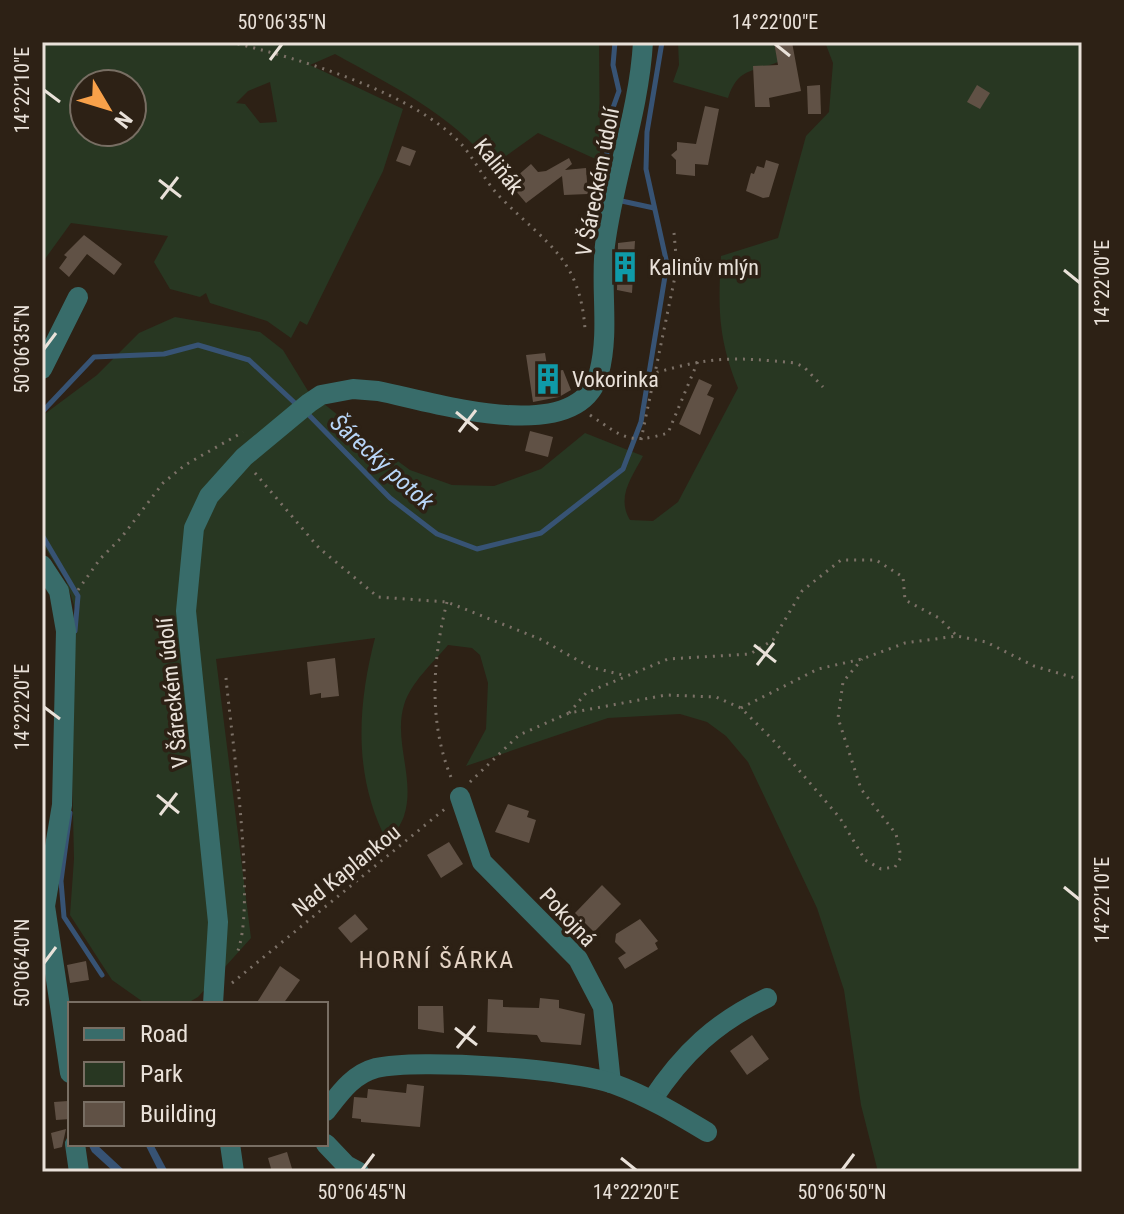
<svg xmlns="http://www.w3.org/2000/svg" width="1124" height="1214" viewBox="0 0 1124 1214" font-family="'Roboto Condensed',sans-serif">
	<rect width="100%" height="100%" fill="#2d2115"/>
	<!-- green -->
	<g fill="#283722" fill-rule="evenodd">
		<path d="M42,42H599L600,161L538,133L492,166C452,114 392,86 335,54L310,65L403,109L383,171L307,325L300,321L291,338L267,321L210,303L206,293L200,297L170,289L154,262L168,236L71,223L42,263ZM270,82L277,122L260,123L245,104L236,103L248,91ZM84,84H132V132H84Z"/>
		<path d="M678,42H774L778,62C754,72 738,67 728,98L673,82L679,65Z"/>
		<path d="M825,42H1082V1172H878L861,1105L844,990L817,908L748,762L726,736L707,722L680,714L608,718L466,766L486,729L488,683L480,655L472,648L448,645C433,663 411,682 404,705C393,741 416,780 404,816C401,825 393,835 388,843C353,778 357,707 375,638L216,659L251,938L198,997L186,1004H146L112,980L70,915L74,859L72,767L76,611L66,581L42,543V416L97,375L139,333L175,317L260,332L283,350L308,391L369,440L410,470L452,485L494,486L541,469L585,433L643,456C632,477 616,497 630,520L653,521L678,502L738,388C718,338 718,309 721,256L778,238L806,136L829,112L833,63Z"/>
	</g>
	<!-- water -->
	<g fill="#375374">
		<polygon points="88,1144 96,1144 126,1172 114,1172 92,1152"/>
		<polygon points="145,1144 153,1144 168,1172 159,1172"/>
	</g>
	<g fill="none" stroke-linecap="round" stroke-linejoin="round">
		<!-- stream -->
		<g stroke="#375374" stroke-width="5">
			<polyline points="604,198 609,119 619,91 613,65 615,42"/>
			<polyline points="617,200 654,208"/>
			<polyline points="305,411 390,498 437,534 477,549 541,533 623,469 641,422 667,264 646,169 647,132 662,42"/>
			<polyline points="42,412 94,357 164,354 198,345 249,360 297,405"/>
			<polyline points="42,535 78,596 75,631"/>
			<polyline points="70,813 61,881 64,917 102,975"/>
		</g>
	</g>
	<!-- building -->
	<g fill="#605145">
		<polygon points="774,42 792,42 801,91 769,98 770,107 755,107 753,66 778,65"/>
		<polygon points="820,85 821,114 808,114 807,86"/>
		<polygon points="977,85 990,93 980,109 967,102"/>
		<polygon points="705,106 719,109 708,165 695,164 695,176 676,174 676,160 671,155 677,150 677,142 696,144"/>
		<polygon points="402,146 416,151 410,166 396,161"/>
		<polygon points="569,158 572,164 565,170 586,168 588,194 564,195 562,176 526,203 509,183 531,164 538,172 546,171"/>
		<polygon points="766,160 779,164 769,197 763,198 746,191 751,173 754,174 757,166 764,168"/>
		<polygon points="84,235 122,264 114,275 87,254 69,277 59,268 67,257 64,255"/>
		<polygon points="635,241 632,293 617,290 618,243"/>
		<polygon points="545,353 548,372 563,370 571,390 559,397 533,402 526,355"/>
		<polygon points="699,379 712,385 707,395 714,398 700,435 679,424"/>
		<polygon points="530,431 553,437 548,457 525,451"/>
		<polygon points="335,658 339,696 321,698 321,693 310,695 307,662"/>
		<polygon points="508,804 529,811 527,817 536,820 529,843 495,832"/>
		<polygon points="449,842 463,864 441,878 427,855"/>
		<polygon points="602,885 621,904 594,932 575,913"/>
		<polygon points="355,914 368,929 351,943 338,928"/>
		<polygon points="640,919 658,941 655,943 658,949 625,969 618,958 626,953 615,942 616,934"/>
		<polygon points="86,961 89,980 70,983 67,965"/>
		<polygon points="280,966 300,980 283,1004 256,1004"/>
		<polygon points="540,998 559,1000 559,1008 585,1014 581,1045 541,1042 537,1035 487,1032 488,999 503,1000 503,1007 539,1008"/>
		<polygon points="418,1006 443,1006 444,1033 418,1029"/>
		<polygon points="752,1035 769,1059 747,1075 730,1051"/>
		<polygon points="407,1084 424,1086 420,1127 361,1122 361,1119 352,1118 354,1097 367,1098 368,1089 406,1093"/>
		<polygon points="68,1101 70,1119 56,1120 54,1102"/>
		<polygon points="66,1129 62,1147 54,1149 51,1133"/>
		<polygon points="287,1152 293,1172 272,1172 268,1158"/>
	</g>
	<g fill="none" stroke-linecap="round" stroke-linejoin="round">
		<!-- path -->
		<g stroke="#7c7167" stroke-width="3" stroke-dasharray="2 6" stroke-linecap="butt">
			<path d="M230,42C298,58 416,93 463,146C477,163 487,185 503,200C547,244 580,259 585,329"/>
			<path d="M674,233L677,267L655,373C713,356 734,357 795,363L804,367L823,387"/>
			<path d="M590,415C623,437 628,445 668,433L698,361"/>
			<polyline points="641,440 655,373"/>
			<polyline points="255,473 319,548 378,597 447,602 540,639 590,667 627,676"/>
			<polyline points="78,590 100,559 121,538 163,483 185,465 243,432"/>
			<path d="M447,602C432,661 428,725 453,782"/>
			<path d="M226,678C231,734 258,912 236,955"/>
			<polyline points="741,708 818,669 862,659 905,643 957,636 986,642 1034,666 1082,680"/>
			<polyline points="569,713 586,693 668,659 750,654 773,640 802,591 841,560 876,560 903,577 905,600 939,618 957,636"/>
			<polyline points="470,782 519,735 569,713 666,695 716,697 741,708 773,740 840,818 865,860 881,869 895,867 901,857 896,834 861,789 838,718 843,682 862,659"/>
			<polyline points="232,983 446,808"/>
		</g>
		<!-- minor -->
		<g stroke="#386c6a" stroke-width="20">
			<polyline points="42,369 78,297"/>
			<polyline points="42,565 59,591 66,631 62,805 45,906 70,1073"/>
			<polyline points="460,797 482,862 578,959 603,1007 611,1083"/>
			<path d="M213,1004L218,922L186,611L194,528L209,496L244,457L309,403L321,395L353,389L378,391C431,401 579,450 599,373C610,331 600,288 605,245C614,176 639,112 643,42"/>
			<path d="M652,1100C683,1053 716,1022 767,998"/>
			<path d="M326,1111C340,1093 353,1074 376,1068C419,1058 573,1069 614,1084C647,1096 677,1114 707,1132"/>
			<polyline points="75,1144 79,1172"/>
			<polyline points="230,1144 234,1172"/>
			<polyline points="326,1144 346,1165 359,1172"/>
		</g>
	</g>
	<!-- ticks -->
	<path fill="none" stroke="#e9e1d9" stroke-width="3" d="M775,44L790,56M270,60L282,44M44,90L60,102M159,180L181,197M161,199L178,177M1064,270L1080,283M44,349L56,333M456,412L478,430M459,432L476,410M754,645L776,662M757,665L774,643M44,707L60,719M157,795L179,813M160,815L177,793M1064,887L1080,900M44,963L56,947M455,1028L477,1045M457,1048L475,1026M621,1158L636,1170M362,1170L374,1154M842,1170L854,1154"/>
	<!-- icons -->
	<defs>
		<symbol id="building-bare" viewBox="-9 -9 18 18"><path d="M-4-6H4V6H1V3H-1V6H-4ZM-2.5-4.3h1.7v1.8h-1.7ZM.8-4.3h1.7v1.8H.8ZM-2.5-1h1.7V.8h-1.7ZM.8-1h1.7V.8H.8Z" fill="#0f9aa8" stroke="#2d2115" stroke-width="2.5" paint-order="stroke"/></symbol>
	</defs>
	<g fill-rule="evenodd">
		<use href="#building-bare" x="603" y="245" width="44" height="44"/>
		<use href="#building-bare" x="526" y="357" width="44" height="44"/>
	</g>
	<g text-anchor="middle" stroke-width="7" stroke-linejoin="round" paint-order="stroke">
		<!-- street labels -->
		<g font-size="22" fill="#e9e1d9" stroke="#2d2115">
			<text transform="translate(499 166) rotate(51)" y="8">Kaliňák</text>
			<text transform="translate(597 182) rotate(-79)" y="8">V Šáreckém údolí</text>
			<text transform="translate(172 693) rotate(-96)" y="8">V Šáreckém údolí</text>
			<text transform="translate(346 870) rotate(-39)" y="8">Nad Kaplankou</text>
			<text transform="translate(568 917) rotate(47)" y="8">Pokojná</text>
		</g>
		<!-- poi labels -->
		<g font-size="22" fill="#e9e1d9" stroke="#2d2115" text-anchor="start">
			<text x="649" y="275">Kalinův mlýn</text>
			<text x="572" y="387">Vokorinka</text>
		</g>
		<!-- water labels -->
		<g font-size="24" font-style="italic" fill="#b8d5f7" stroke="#2d2115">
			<text transform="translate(382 462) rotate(42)" y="8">Šárecký potok</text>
		</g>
		<!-- neighbourhood labels -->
		<g font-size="24" letter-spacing="2" fill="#e4d3c4" stroke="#2d2115">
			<text x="437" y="968">HORNÍ ŠÁRKA</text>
		</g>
	</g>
	<!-- border -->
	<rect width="1124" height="1214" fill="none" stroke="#2d2115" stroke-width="88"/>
	<!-- legend -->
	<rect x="68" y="1002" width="260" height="144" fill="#2d2115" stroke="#786e63" stroke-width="2"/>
	<rect x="84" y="1028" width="40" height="12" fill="#386c6a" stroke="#786e63" stroke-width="2"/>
	<text x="140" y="1042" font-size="24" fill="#e9e1d9">Road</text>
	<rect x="84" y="1062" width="40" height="24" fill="#283722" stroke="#786e63" stroke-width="2"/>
	<text x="140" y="1082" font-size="24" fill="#e9e1d9">Park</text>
	<rect x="84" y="1102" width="40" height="24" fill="#605145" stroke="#786e63" stroke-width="2"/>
	<text x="140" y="1122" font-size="24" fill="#e9e1d9">Building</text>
	<!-- north arrow -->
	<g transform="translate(108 108) rotate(128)"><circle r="38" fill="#2d2115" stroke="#786e63" stroke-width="2"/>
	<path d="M0-6L14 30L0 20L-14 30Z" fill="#f8a14a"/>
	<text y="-12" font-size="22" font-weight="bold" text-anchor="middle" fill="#e9e1d9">N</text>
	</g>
	<rect x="44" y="44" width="1036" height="1126" fill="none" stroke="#e9e1d9" stroke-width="3"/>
	<g font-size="20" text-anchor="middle" fill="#e9e1d9">
		<text x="282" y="29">50°06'35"N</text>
		<text x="775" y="29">14°22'00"E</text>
		<text transform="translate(22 90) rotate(-90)" y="7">14°22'10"E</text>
		<text transform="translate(1102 283) rotate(-90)" y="7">14°22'00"E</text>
		<text transform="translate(22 349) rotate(-90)" y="7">50°06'35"N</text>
		<text transform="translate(22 707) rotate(-90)" y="7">14°22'20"E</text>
		<text transform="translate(1102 900) rotate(-90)" y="7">14°22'10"E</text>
		<text transform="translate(22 963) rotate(-90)" y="7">50°06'40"N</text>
		<text x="362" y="1199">50°06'45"N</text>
		<text x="636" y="1199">14°22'20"E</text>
		<text x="842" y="1199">50°06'50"N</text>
	</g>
</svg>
